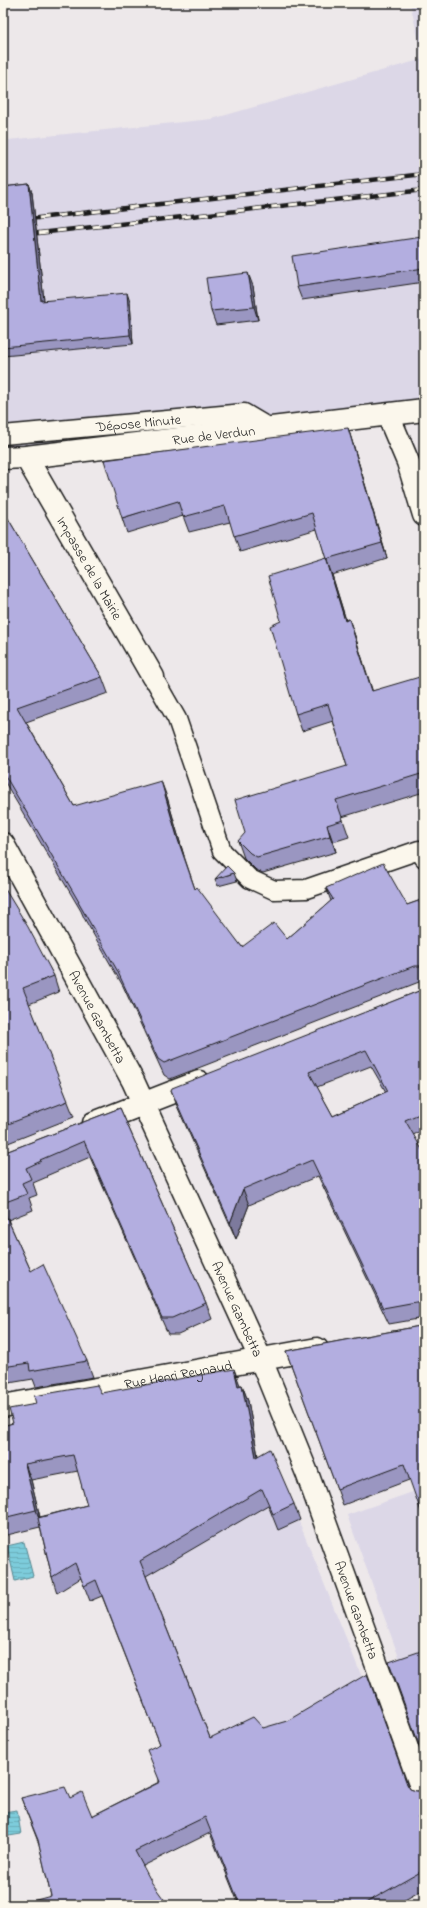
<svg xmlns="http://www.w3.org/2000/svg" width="427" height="1908" viewBox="0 0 427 1908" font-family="'Indie Flower',sans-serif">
	<defs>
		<pattern id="water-rules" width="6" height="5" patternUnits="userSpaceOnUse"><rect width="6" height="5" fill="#7dccdb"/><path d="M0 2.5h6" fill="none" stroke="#6bafbb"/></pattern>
	</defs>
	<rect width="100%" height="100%" fill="#ede8ea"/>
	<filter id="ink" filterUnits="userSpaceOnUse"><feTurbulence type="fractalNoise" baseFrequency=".025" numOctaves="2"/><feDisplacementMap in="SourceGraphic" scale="8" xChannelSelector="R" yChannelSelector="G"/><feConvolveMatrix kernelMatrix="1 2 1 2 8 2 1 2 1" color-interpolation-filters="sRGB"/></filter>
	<g filter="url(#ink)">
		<!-- built -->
		<g fill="#dcd7e7">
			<polygon points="410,3 424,3 424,410 3,458 3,152 8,151 8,140 212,119 423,59"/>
			<polygon points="276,1465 368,1692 159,1782 153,1766 166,1760 102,1596 90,1601 81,1579"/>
			<polygon points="424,1488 424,1702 416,1704 347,1515"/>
		</g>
		<!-- water -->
		<g fill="url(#water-rules)" stroke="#56868f">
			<polygon points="24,1542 33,1576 15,1581 7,1546"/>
			<polygon points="17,1810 21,1834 3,1837 3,1812"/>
		</g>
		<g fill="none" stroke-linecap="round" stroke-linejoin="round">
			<defs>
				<g id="service">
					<path id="s1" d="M3,435L244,413L271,429"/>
					<polyline points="153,677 177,719 222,851 250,879 274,890 306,889 419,850 424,858"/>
				</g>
				<g id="minor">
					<polyline points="388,415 408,462 424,515"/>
					<path id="s2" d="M26,457L153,677"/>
					<path id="s3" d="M3,844L133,1081L261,1360L307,1473L424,1795"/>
					<polyline points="94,1123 199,1082"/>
					<path id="s4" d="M3,1406L317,1349"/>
				</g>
				<g id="secondary">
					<path id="s5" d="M3,458L26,457L424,410"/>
				</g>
			</defs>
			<!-- service casing -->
			<use href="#service" stroke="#1c1c1c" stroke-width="21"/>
			<!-- minor casing -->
			<use href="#minor" stroke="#1c1c1c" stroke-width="25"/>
			<!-- secondary casing -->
			<use href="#secondary" stroke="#1c1c1c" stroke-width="25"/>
			<!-- service -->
			<use href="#service" stroke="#fbf7ec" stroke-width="18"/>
			<!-- minor -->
			<use href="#minor" stroke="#fbf7ec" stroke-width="22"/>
			<!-- secondary -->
			<use href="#secondary" stroke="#fbf7ec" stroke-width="22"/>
			<defs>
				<g id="rail">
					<polyline points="3,222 424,174"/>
					<polyline points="3,237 424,190"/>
				</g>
			</defs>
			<!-- rail casing -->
			<use href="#rail" stroke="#1c1c1c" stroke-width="4.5"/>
			<!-- rail -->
			<use href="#rail" stroke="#fbf7ec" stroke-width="3" stroke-dasharray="9" stroke-linecap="butt"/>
		</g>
		<!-- wall -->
		<g fill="#9a96c1" stroke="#1c1c1c" fill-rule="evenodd">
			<polygon points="29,184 32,193 44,301 130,302 133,344 3,356 3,187"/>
			<polygon points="422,237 424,242 424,282 302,300 297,287"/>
			<polygon points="253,286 258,320 216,325 211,311"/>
			<polygon points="353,444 387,558 332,575 346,620 349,619 355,636 372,691 424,680 424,792 342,817 349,837 333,842 336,852 263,873 256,870 244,858 238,841 347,766 333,721 302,731 296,714 281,621 326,558 317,529 240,552 230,522 189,532 183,516 127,533 122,518"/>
			<polygon points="3,510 102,677 108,693 26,722 74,806 167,797 184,856 195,889 242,947 287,939 331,901 326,888 407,905 424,899 424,982 419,982 170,1079 164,1075 123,986 84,918 81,911 3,779"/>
			<polygon points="234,873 237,881 218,886 215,879"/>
			<polygon points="3,886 54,976 59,992 29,1004 74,1117 3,1145"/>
			<path d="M424,989V1130L413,1135L424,1153V1318L389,1324L318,1176L249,1205L236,1239L177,1106L171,1090ZM371,1066L386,1092L333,1116L317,1087Z"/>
			<polygon points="120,1108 206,1303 212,1319 178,1334 168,1334 90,1157 46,1176 47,1177 33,1183 37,1195 29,1198 33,1210 8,1220 31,1271 87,1361 93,1377 36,1387 33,1379 3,1384 3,1153"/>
			<polygon points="420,1326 409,1480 343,1505 286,1351"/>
			<path d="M242,1385L248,1401L258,1456L294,1504L300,1520L278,1530L268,1505L146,1576L210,1738L263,1728L407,1784L410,1789L416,1791H423L424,1790V1889L396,1905H239L210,1833L143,1866L51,1896L39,1844L21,1798H70L92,1816L159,1782L160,1744L102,1596L90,1601L81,1578L57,1593L52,1577L40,1527L3,1536V1426L13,1423L101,1393ZM78,1471L87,1505L40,1517L31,1480Z"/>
		</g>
		<!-- shaded-wall -->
		<g fill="#7d7a9d" stroke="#1c1c1c">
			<polygon points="29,184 32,193 45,310 41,301"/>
			<polygon points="248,273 253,286 258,320 254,307"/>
			<polygon points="127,293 130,302 133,344 130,335"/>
			<polygon points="348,428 353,444 387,558 382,543"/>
			<polygon points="326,558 332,575 351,637 345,621"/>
			<polygon points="349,619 355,636 378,708 372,691"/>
			<polygon points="161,781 167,797 184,856 178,840"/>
			<polygon points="327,825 333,842 336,852 330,836"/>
			<polygon points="243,1189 249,1205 236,1239 230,1223"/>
			<polygon points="234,1369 240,1385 244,1402 238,1386"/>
			<polygon points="242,1385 248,1401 261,1473 256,1457"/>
			<polygon points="25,1464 31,1480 42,1526 36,1510"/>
		</g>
		<!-- building -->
		<g fill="#b3aee0" stroke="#1c1c1c" fill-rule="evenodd">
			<polygon points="29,184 41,301 127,293 130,335 3,347 3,187"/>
			<polygon points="422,237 424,250 424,268 297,287 292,256"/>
			<polygon points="248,273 254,307 211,311 206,278"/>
			<polygon points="348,428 382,543 326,559 312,513 234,536 225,506 183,517 178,501 122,518 104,460 240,442"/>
			<polygon points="3,510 102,677 17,707 74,806 161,781 178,840 195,889 197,887 242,947 274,923 287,939 333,899 326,888 383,863 407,905 424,899 424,967 420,966 414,966 164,1063 158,1059 117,970 78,902 79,902 3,772 3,562 4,562 3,561"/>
			<polygon points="326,558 345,621 349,619 372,691 423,676 424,681 424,773 336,800 343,820 327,825 330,836 257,857 250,853 238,841 245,833 235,800 347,766 328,704 296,714 270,626 281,621 268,576"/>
			<polygon points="227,866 234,873 215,879"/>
			<polygon points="3,886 28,927 54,976 23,988 68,1101 3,1126"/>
			<path d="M424,989V1112L405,1120L424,1153V1303L422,1302H416L383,1308L312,1160L243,1189L230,1223L171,1090L172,1088ZM366,1050L388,1091L333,1116L309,1072Z"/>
			<polygon points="120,1108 206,1303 172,1318 162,1318 84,1141 40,1160 41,1161 26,1168 31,1179 22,1183 27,1194 3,1203 3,1153"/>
			<polygon points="3,1209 31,1271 43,1264 87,1361 30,1371 29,1363 3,1367"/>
			<polygon points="424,1325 424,1520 404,1464 337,1489 286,1351 420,1326"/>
			<polygon points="234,1369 238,1386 242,1385 256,1457 270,1449 294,1504 273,1514 262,1489 140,1561 210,1738 253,1717 263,1728 287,1721 367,1674 407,1784 410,1789 416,1791 423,1791 424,1790 424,1820 418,1817 424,1833 424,1870 362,1905 240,1905 205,1817 135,1851 152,1883 168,1905 18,1905 51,1896 38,1840 21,1798 65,1787 70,1798 82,1792 92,1816 160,1782 147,1750 160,1744 96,1580 84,1586 75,1563 52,1577 38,1518 87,1505 73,1455 25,1464 36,1510 3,1518 3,1426 13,1423 9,1409 36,1404 34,1396 97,1385 101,1393"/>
			<polygon points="424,1650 424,1758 389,1662"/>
		</g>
	</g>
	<g text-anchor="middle" stroke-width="4" stroke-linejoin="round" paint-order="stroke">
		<!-- street labels -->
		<g font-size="14" fill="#1c1c1c" stroke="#fbf7ec">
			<text dy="5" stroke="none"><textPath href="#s1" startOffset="136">Dépose Minute</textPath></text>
			<text dy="5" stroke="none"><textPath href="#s5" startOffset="212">Rue de Verdun</textPath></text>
			<text dy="5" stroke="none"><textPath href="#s2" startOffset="128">Impasse de la Mairie</textPath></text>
			<text dy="5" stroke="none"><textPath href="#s3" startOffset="197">Avenue Gambetta</textPath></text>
			<text dy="5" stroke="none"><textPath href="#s3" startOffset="521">Avenue Gambetta</textPath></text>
			<text dy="5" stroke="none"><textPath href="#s4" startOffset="178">Rue Henri Reynaud</textPath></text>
			<text dy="5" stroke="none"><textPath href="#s3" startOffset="845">Avenue Gambetta</textPath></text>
		</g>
	</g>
	<!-- margin -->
	<rect width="427" height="1908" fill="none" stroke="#fbf7ec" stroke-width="16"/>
	<rect x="8" y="8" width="411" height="1892" fill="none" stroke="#1c1c1c" stroke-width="1.5" filter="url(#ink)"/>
</svg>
